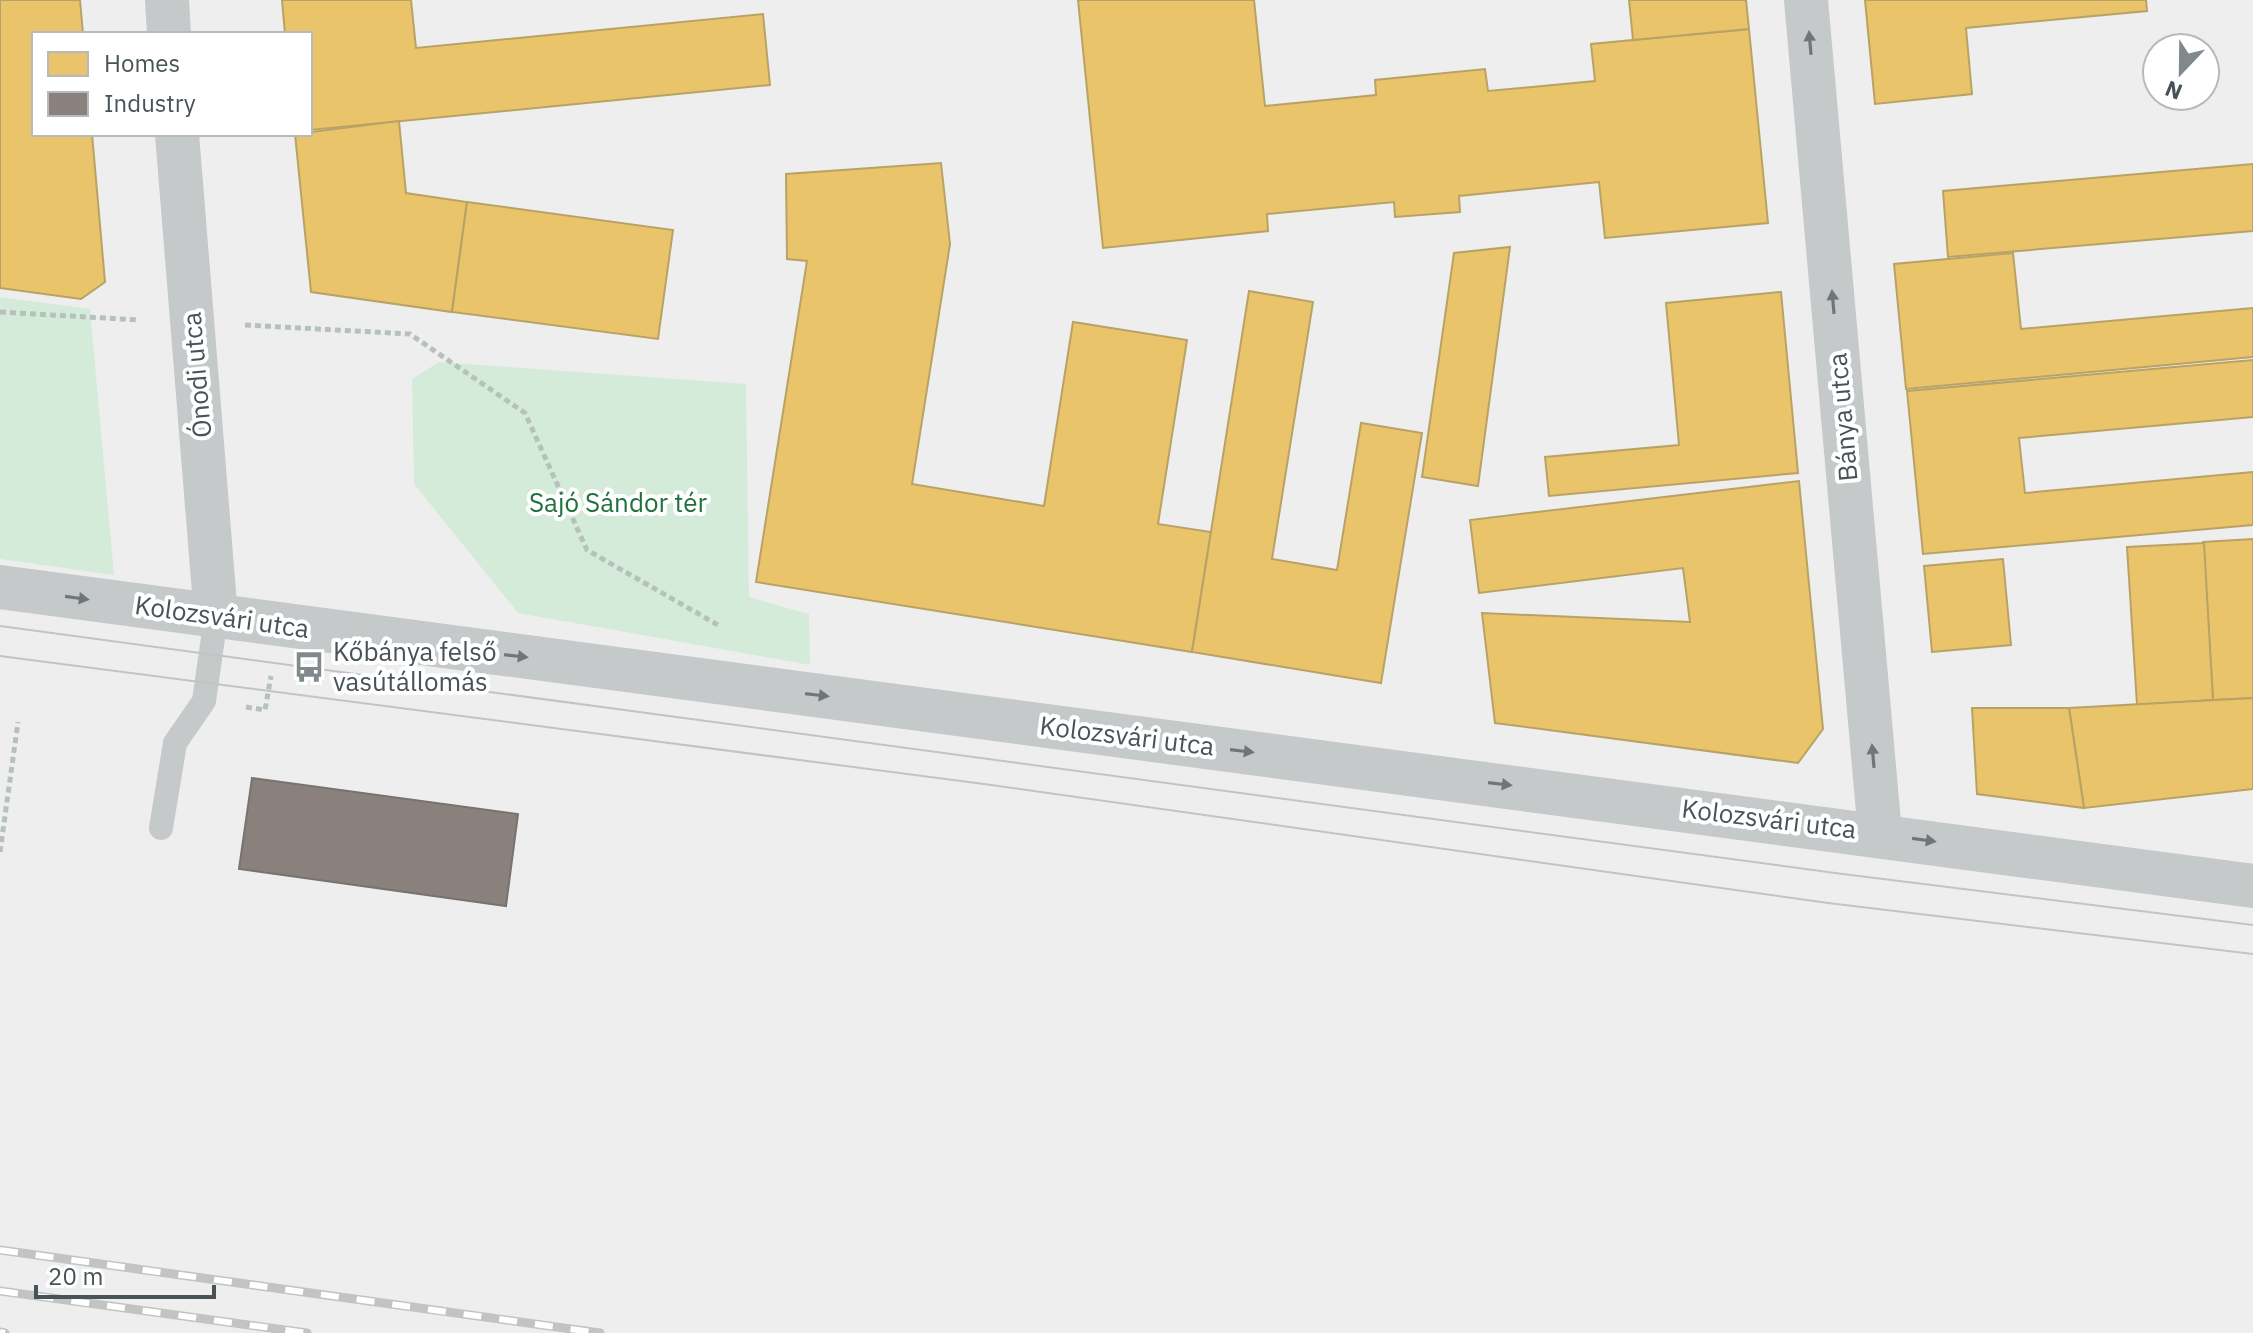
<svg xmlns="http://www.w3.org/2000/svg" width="2253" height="1333" viewBox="0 0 2253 1333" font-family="'IBM Plex Sans',sans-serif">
	<rect width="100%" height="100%" fill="#efeeee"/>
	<!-- green -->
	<g fill="#d5ebda">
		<polygon points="0,297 90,309 114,575 0,559"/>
		<polygon points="439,362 746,384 749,597 809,614 810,665 518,613 414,484 412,379"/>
	</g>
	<!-- homes -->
	<g fill="#e9c46a" stroke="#b9a265" stroke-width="2">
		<polygon points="0,0 80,0 83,34 34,34 34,134 92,134 105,282 81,299 0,288"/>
		<polygon points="282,0 411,0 416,48 763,14 770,85 310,130 310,34 285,34"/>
		<polygon points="1078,0 1254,0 1265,106 1376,95 1375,80 1485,69 1488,91 1595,81 1591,44 1749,29 1768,223 1605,238 1599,182 1459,196 1460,212 1395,217 1394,202 1267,214 1268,231 1103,248"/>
		<polygon points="1629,0 1746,0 1749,29 1633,40"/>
		<polygon points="1865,0 2146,0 2147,11 1966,28 1972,94 1875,104"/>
		<polygon points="399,121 406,193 467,202 452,312 311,292 295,134"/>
		<polygon points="941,163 950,244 912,484 1044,506 1073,322 1187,340 1158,524 1211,532 1192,652 756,582 807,261 787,259 786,174"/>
		<polygon points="2253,164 2253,231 1948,257 1943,191"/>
		<polygon points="467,202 673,230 658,339 452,312"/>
		<polygon points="1510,247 1478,486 1422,477 1454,253"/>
		<polygon points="2013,253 2021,329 2253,308 2253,357 1906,389 1894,264"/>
		<polygon points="1249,291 1313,302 1272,559 1337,570 1361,423 1422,433 1381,683 1192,652"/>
		<polygon points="1781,292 1798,473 1549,496 1545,457 1679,445 1666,303"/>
		<polygon points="2253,360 2253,417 2019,438 2025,493 2253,472 2253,525 1923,554 1907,391"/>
		<polygon points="1799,481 1823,729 1798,763 1495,723 1482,613 1690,622 1683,568 1479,593 1470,520"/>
		<polygon points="2253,539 2253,698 2213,700 2203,542"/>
		<polygon points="2204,543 2213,700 2137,705 2127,547"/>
		<polygon points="2003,559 2011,645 1932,652 1924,566"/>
		<polygon points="2253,698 2253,789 2084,808 2069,708"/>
		<polygon points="1972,708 2069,708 2084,808 1977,794"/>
	</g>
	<!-- industry -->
	<polygon fill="#8a817c" stroke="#767371" stroke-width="2" points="252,778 518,814 506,906 239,869"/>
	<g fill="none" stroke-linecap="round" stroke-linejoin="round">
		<!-- path -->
		<g stroke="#b6c1bc" stroke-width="5" stroke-dasharray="6 4" stroke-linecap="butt">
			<polyline points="0,312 139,320"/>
			<polyline points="245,325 410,334 525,413 587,550 718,625"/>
			<polyline points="246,707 265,710 271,676"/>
			<polyline points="0,852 18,722"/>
		</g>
		<!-- lane -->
		<polyline stroke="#c6c9c9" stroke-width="24" points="161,828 175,743 204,701 216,617"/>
		<!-- street -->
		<g stroke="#c6c9c9" stroke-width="44">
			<polyline points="167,0 169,34"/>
			<polyline points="1806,0 1880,834"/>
			<polyline points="177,134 216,617"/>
			<polyline points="0,587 2253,886"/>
		</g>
		<!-- tram -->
		<g stroke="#c2c4c4" stroke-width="2">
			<polyline points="0,626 1835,873 2253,925"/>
			<polyline points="0,656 984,784 1828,903 2253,954"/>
		</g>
		<defs>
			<g id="rail">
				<polyline points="0,1250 600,1333"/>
				<polyline points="0,1291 307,1333"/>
				<polyline points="0,1332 5,1333"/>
			</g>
		</defs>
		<!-- rail casing -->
		<use href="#rail" stroke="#c2c4c4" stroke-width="9"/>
		<!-- rail -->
		<use href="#rail" stroke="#fff" stroke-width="6" stroke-dasharray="18" stroke-linecap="butt"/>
	</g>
	<!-- one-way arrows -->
	<defs><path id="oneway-solid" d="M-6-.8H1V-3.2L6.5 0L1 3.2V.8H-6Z" transform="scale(2)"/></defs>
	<g fill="#6e767a">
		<use href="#oneway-solid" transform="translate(1810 43) rotate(-95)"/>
		<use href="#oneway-solid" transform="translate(1833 302) rotate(-95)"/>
		<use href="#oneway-solid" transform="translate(77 598) rotate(8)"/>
		<use href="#oneway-solid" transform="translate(516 656) rotate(7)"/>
		<use href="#oneway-solid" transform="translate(817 695) rotate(7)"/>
		<use href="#oneway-solid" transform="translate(1242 751) rotate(7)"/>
		<use href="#oneway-solid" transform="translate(1873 756) rotate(-95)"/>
		<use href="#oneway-solid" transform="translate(1500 784) rotate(7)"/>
		<use href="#oneway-solid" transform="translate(1924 840) rotate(8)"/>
	</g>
	<!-- icons -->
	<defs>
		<symbol id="bus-bare" viewBox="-9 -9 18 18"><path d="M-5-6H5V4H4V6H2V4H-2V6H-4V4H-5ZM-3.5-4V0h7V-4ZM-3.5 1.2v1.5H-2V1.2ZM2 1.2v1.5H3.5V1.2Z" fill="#82898c" stroke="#fff" stroke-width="2.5" paint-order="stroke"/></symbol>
	</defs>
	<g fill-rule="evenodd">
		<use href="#bus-bare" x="287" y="645" width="44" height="44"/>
	</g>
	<g text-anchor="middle" stroke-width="8" stroke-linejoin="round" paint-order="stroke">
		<!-- street labels -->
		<g font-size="26" fill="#485358" stroke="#fff">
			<text transform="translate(197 375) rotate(-95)" y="9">Ónodi utca</text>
			<text transform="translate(1843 417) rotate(-95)" y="9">Bánya utca</text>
			<text transform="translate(222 617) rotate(8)" y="9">Kolozsvári utca</text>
			<text transform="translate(1127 736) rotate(7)" y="9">Kolozsvári utca</text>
			<text transform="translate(1769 819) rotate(7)" y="9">Kolozsvári utca</text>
		</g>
		<!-- park labels -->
		<g font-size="26" fill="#21713d" stroke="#fff">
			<text x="618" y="512">Sajó Sándor tér</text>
		</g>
		<!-- poi labels -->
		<g font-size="26" fill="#485358" stroke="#fff" text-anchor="start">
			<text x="333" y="661">Kőbánya felső<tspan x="333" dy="30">vasútállomás</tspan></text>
		</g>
	</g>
	<!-- legend -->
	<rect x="32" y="32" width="280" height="104" fill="#ffffff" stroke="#b6babc" stroke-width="2"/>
	<rect x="48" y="52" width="40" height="24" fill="#e9c46a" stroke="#b6babc" stroke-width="2"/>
	<text x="104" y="72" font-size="24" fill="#485358">Homes</text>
	<rect x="48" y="92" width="40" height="24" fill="#8a817c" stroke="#b6babc" stroke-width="2"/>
	<text x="104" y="112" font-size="24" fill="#485358">Industry</text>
	<!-- north arrow -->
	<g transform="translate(2181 72) rotate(202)"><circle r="38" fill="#ffffff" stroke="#b6babc" stroke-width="2"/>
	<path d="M0-6L14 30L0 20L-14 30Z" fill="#82898c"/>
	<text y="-12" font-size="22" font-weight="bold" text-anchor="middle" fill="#485358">N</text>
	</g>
	<!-- scale -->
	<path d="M36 1285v12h178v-12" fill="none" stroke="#485358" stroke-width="4"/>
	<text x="48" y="1285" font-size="24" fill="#485358" stroke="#ffffff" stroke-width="6" paint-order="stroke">20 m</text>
</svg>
